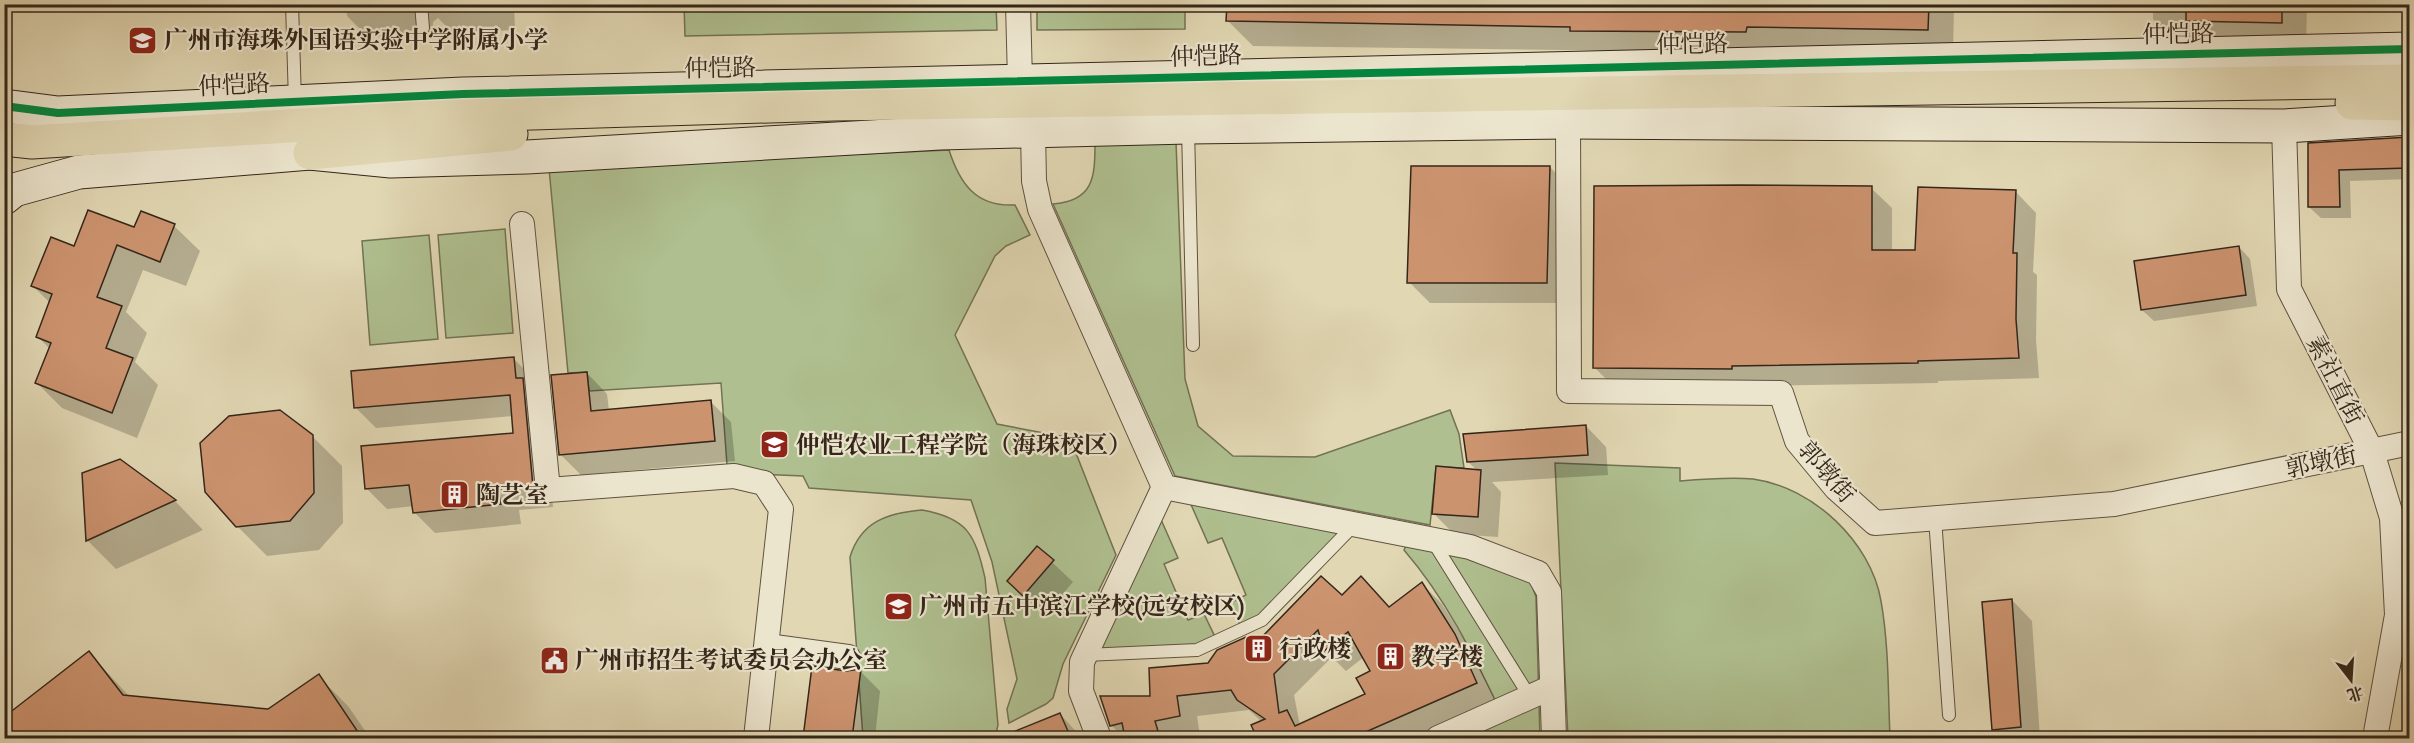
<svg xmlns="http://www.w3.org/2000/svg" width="2414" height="743" viewBox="0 0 2414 743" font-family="'IM FELL Great Primer','Noto Serif SC',serif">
	<rect width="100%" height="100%" fill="#e1d7b3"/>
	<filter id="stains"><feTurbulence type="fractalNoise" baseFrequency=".00333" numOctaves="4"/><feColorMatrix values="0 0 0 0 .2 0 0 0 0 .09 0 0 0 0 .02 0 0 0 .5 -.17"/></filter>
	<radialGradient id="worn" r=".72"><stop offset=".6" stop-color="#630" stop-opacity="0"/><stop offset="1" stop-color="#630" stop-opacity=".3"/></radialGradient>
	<!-- green -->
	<g fill="#afbf8f" stroke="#727254" stroke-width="1.5">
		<polygon points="684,5 996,5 997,30 685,36"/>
		<polygon points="1037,5 1185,5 1185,29 1037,30"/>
		<path d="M1176,142L1185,379L1198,426L1233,456L1315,457L1450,410L1459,434L1464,468L1436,467L1430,525L1175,476L1053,204C1093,201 1095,178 1095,144Z"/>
		<path d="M949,150C960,184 976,207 1015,205L1030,235L1006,246L995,256L955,335L997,424L1070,438L1116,555L1063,664L1053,698L1046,704L1009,723L1007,709L1017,679L992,562L971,500L809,488L803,476L755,474L727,465L721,383L589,391L587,372L568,373L549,168Z"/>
		<polygon points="505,229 513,333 446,338 438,235"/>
		<polygon points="429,235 438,339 370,345 362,241"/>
		<path d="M1555,463L1680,468V481C1704,479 1728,477 1753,479C1813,487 1871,542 1881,601C1889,646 1888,693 1890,738H1568Z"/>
		<polygon points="1185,491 1355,524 1262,620 1242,629 1230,603 1246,595 1222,538 1208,543"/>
		<polygon points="1155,506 1178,558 1164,564 1188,620 1204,614 1217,641 1197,650 1085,655"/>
		<path d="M922,510C968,518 975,535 985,578L998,725L995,738H863L850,557C861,521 888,513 922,510Z"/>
		<path d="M1408,541L1435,546L1530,580L1536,597L1540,738H1438L1500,710C1472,652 1446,599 1404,550Z"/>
	</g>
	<!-- shadow -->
	<g fill="#0003" fill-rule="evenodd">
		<polygon points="346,4 514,4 515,30 452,32 438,18 433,22 433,33 368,37 347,16"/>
		<polygon points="1228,4 1954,4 1953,55 1253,46 1228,21"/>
		<polygon points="2153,4 2307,4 2306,47 2178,45 2153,19"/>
		<polygon points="2410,137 2410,179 2350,181 2351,218 2321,218 2309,207 2309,145"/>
		<polygon points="1550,167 1570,188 1567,303 1430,303 1409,282"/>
		<polygon points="1871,188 1892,208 1892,251 1916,251 2016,192 2036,213 2033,272 2037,275 2036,340 2039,378 1938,381 1938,383 1615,388 1594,367"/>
		<polygon points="174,226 200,251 186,286 143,270 126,312 147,333 135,362 158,385 137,438 62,408 37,383 50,349 37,336 50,303 33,286 75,248 135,229"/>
		<polygon points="2239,247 2250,259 2257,306 2154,321 2142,310"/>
		<polygon points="514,359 534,379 543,400 553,507 519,510 521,524 435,533 414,512 414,506 387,509 366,488 514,435 513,416 376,428 355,407"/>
		<polygon points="587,373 607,394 609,411 711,402 731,422 735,461 581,475 560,454"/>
		<polygon points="1586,426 1606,447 1608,475 1492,482 1501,492 1498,537 1454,534 1433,513 1478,471 1468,462"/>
		<polygon points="312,436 342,466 343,523 319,550 267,556 237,526"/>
		<polygon points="120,461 175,501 203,530 116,569 87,540"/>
		<polygon points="1037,548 1073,582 1045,615 1009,581"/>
		<path d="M1422,584L1442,604L1475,657L1497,704L1419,738H1259L1253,726L1262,722L1249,710L1197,716L1200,736L1188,738H1124L1111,725L1208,665L1259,642L1342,597L1390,608ZM1332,657L1346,671L1364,657L1372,671L1367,695L1300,726L1294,695Z"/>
		<polygon points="2012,600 2032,621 2040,738 2003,738 1993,729"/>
		<polygon points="89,653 130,697 268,710 318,676 348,706 370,738 6,738"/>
		<polygon points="813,668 846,673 860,671 880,691 875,738 804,738"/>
		<polygon points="1060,714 1082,738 1024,738 1020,730"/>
	</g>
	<!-- building -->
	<g fill="#cc936f" stroke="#34261a" stroke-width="1.5" fill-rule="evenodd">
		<polygon points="1227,4 1929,4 1928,30 1747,27 1746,32 1570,31 1570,27 1226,21"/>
		<polygon points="2186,4 2282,4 2282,23 2186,21"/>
		<polygon points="2409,137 2409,168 2339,170 2340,207 2308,207 2308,143"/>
		<polygon points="1411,166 1550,166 1547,283 1407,283"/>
		<polygon points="1740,185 1872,186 1872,250 1915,250 1918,187 2016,190 2013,253 2017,253 2016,319 2019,358 1918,361 1918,363 1732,366 1732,369 1593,368 1594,186"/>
		<polygon points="88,210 134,227 141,211 175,224 160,262 117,245 97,297 122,306 106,348 133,358 112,413 35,383 51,343 36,337 52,294 31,286 51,237 74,246"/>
		<polygon points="2239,246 2246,295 2141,310 2134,261"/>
		<polygon points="514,357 516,378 523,378 533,487 499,490 501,504 413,513 409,485 365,489 361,446 513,433 510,395 354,408 351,371"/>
		<polygon points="587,372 591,411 711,400 715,441 559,455 551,375"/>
		<polygon points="280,410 313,435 314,493 290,521 236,527 205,492 200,443 229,416"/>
		<polygon points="1586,425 1588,455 1467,462 1463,434"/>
		<polygon points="120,459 176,500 86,541 82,473"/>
		<polygon points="1436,466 1481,470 1478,517 1432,514"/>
		<polygon points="1037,546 1054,560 1023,596 1007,581"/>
		<path d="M1321,576L1342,595L1361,576L1389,607L1422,582L1455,634L1477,683L1352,738H1257L1251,725L1265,719L1237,700L1231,690L1177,696L1180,716L1155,721L1160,738H1125L1122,723L1110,726L1100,696H1150L1149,668L1208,663L1217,650L1246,637L1259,640ZM1318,630L1324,651L1348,632L1370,671L1356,678L1365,694L1295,726L1287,710L1279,713L1274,674Z"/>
		<polygon points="2012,599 2021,727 1992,730 1982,602"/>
		<polygon points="89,651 123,695 268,709 319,674 362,738 4,738 4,717"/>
		<polygon points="812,666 846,671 861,669 852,738 803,738"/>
		<polygon points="1060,713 1071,738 998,738"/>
	</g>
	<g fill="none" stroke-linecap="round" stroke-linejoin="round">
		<defs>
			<g id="lane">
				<polyline points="292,4 295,101"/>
				<polyline points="421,4 423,28"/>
				<polyline points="1188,128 1193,345"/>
				<polyline points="1935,518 1949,715"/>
				<polyline points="1432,540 1530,697"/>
				<polyline points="1085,655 1197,650 1262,620 1355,524"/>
			</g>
			<g id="street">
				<polyline points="1018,4 1020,81"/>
				<polyline points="1568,122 1569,391 1781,393 1797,441 1836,488 1875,523 2114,504 2410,443"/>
				<polyline points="2284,126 2289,289 2372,452 2392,518 2397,615 2375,738"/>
				<polyline points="1033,131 1034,181 1040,209 1164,487 1470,547 1538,573 1549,592 1554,738"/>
				<polyline points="522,224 548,490 734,476 764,483 781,509 756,738"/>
				<polyline points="767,646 848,657"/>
				<polyline points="1099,738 1081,691 1082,662 1164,487"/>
				<polyline points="1438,738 1552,687"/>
			</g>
			<g id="secondary">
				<polyline points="4,106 58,113 463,94 2410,49"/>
				<polyline points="4,198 14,190 79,172 310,153 391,161 527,157 940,133 1188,127 1568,122 2284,126 2410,118"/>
			</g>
			<g id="highway">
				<polyline points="2352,103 2410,104"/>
				<polyline points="4,139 32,142 463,115 834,104 2410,81"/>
				<polyline points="310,153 511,134"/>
			</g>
		</defs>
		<!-- lane casing -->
		<use href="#lane" stroke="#5f5240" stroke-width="14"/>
		<!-- street casing -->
		<use href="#street" stroke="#5f5240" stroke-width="26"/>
		<!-- secondary casing -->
		<use href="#secondary" stroke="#34261a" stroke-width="35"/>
		<!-- highway casing -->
		<use href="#highway" stroke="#34261a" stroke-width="35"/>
		<!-- lane -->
		<use href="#lane" stroke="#ece5ce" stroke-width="12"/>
		<!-- street -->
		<use href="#street" stroke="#ece5ce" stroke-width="24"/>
		<!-- secondary -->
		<use href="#secondary" stroke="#ece5ce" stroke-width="33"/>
		<!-- highway -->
		<use href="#highway" stroke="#e1d7b3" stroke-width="33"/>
		<defs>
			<polyline id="cycleway" points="4,106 58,113 463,94 2410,49"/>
		</defs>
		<!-- cycleway casing -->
		<use href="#cycleway" stroke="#ece5ce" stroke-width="11"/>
		<!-- cycleway -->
		<use href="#cycleway" stroke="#00873e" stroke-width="8"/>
	</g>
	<!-- icons -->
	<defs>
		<symbol id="school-square" viewBox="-11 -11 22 22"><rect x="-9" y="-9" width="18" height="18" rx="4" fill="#8f2418" stroke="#ece5ce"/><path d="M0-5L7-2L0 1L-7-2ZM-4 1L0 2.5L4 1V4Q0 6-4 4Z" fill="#fff"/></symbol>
		<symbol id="university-square" viewBox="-11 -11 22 22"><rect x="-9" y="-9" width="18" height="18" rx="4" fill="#8f2418" stroke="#ece5ce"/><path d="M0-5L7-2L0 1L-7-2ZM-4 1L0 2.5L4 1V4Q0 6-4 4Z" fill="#fff"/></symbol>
		<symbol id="building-square" viewBox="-11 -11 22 22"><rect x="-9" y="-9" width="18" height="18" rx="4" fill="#8f2418" stroke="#ece5ce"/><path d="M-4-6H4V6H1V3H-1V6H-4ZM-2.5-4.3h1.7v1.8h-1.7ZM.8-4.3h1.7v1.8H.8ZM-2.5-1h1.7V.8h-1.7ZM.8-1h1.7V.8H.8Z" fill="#fff"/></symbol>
		<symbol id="civic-square" viewBox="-11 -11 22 22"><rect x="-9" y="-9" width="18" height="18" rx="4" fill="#8f2418" stroke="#ece5ce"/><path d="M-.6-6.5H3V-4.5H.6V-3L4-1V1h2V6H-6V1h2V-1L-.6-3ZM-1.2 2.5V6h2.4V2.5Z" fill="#fff"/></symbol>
	</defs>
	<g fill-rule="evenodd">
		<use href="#school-square" x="126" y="24" width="33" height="33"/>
		<use href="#university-square" x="758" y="428" width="33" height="33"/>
		<use href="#building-square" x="438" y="478" width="33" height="33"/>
		<use href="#school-square" x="882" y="590" width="33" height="33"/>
		<use href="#building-square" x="1242" y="632" width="33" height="33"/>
		<use href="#building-square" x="1374" y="640" width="33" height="33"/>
		<use href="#civic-square" x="538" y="644" width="33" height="33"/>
	</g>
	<g text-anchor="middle" stroke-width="4.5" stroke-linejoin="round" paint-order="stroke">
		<!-- street labels -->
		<g font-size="24" fill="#34261a" stroke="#ece5ce">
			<text transform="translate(2178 34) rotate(-1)" y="8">仲恺路</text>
			<text transform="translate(1692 44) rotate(-1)" y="8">仲恺路</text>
			<text transform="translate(1206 56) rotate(-2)" y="8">仲恺路</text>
			<text transform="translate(720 68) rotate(-1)" y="8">仲恺路</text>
			<text transform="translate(234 85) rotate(-3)" y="8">仲恺路</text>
			<text transform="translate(2335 380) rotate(63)" y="8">素社直街</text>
			<text transform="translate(2321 462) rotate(-12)" y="8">郭墩街</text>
			<text transform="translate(1827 472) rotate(49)" y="8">郭墩街</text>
		</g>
		<!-- poi labels -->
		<g font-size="24" font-weight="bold" fill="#34261a" stroke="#ece5ce" text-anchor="start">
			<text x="164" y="48">广州市海珠外国语实验中学附属小学</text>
			<text x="796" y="453">仲恺农业工程学院（海珠校区）</text>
			<text x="476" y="503">陶艺室</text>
			<text x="919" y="614">广州市五中滨江学校(远安校区)</text>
			<text x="1279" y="657">行政楼</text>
			<text x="1411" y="665">教学楼</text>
			<text x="575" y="668">广州市招生考试委员会办公室</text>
		</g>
	</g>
	<!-- margin -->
	<rect width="2414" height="743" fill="none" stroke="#e1d7b3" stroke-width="24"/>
	<rect x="6" y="6" width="2402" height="731" fill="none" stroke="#34261a" stroke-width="3"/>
	<rect x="12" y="12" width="2390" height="719" fill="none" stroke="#34261a" stroke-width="1.5"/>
	<!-- north arrow -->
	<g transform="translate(2351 680) rotate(163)" stroke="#ece5ce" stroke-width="4.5" paint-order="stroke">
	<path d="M0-4.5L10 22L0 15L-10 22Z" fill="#34261a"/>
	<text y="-9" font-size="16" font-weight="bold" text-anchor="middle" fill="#34261a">北</text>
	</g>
	<rect width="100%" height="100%" filter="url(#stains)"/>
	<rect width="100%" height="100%" fill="url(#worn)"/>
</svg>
